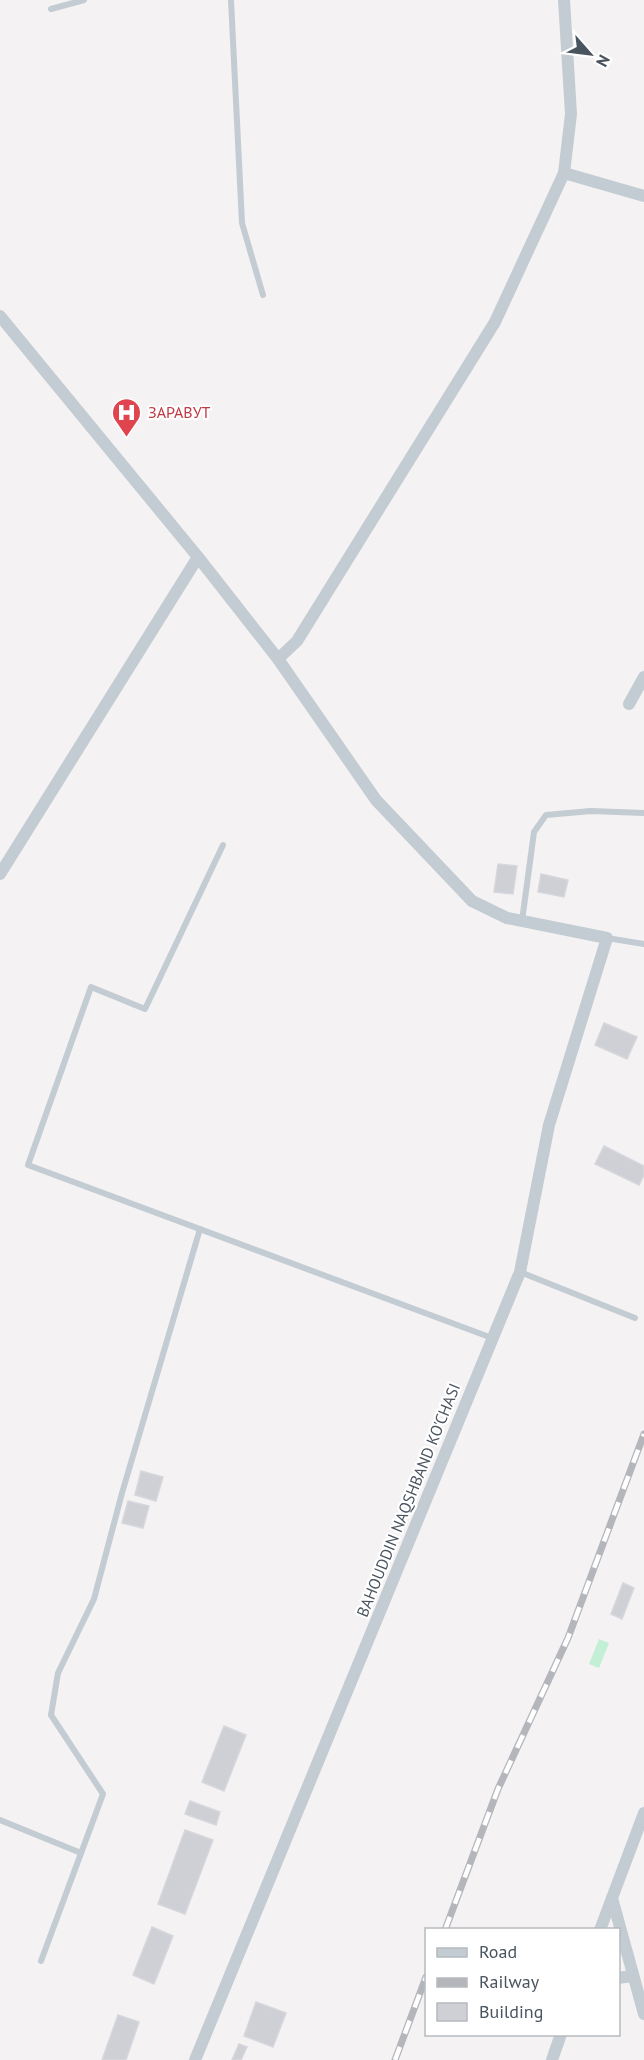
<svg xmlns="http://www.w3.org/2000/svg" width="644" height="2060" viewBox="0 0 644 2060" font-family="'PT Sans',sans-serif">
	<rect width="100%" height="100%" fill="#f4f2f2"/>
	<!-- green -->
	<polygon fill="#c2efd6" points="599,1639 609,1643 599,1668 589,1664"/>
	<!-- building -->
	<g fill="#cfd0d6" stroke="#d6d7dd" stroke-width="1.5">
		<polygon points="498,864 517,866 513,894 494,892"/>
		<polygon points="541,874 568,880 564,897 538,892"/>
		<polygon points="604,1023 637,1037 627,1059 595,1045"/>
		<polygon points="604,1146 644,1166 644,1175 639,1185 595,1164"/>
		<polygon points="141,1471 163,1477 156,1501 135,1495"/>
		<polygon points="128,1501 149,1506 143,1528 122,1523"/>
		<polygon points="623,1583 634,1588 622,1619 611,1614"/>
		<polygon points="224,1726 246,1735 224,1791 202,1782"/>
		<polygon points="190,1801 220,1812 216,1825 185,1814"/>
		<polygon points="185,1830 213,1840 185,1914 158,1904"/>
		<polygon points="152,1927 173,1936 154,1984 133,1975"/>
		<polygon points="256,2002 286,2013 273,2047 244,2036"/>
		<polygon points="118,2015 139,2022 126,2060 102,2060"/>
		<polygon points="239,2044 247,2047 241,2060 232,2060"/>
	</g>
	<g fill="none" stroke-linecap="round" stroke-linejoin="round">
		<!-- service -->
		<g stroke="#c3cbd3" stroke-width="6">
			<polyline points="231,0 242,223 263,295"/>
			<polyline points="51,9 84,0"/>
			<polyline points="223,845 145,1009 91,987 28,1165 492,1338"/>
			<polyline points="522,921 534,832 546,815 591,811 644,813"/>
			<polyline points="607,938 644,944"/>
			<polyline points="520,1272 635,1318"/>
			<polyline points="0,1820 81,1853"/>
			<polyline points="41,1961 103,1794 51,1715 58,1673 94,1599 122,1493 200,1229"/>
		</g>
		<!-- minor -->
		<g stroke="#c3cbd3" stroke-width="12">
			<polyline points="564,173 644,196"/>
			<polyline points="0,316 198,557 278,659 376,800 472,901 507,918 607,938 549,1125 520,1272 195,2060"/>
			<polyline points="278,659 297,641 495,322 564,173 571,114 564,0"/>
			<polyline points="629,704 644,677"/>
			<polyline points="0,874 198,557"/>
			<polyline points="644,1813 612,1898 644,2014"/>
			<polyline points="600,1930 612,1898"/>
			<polyline points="618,1978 632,1976"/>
			<polyline points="552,2060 561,2034"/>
		</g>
		<defs>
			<g id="rail">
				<polyline points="445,1930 498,1789 568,1638 644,1434"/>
				<polyline points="395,2060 426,1977"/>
			</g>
		</defs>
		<!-- rail casing -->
		<use href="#rail" stroke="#b4b6bc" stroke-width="7"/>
		<!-- rail -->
		<use href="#rail" stroke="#fff" stroke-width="4.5" stroke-dasharray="14" stroke-linecap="butt"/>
	</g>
	<!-- icons -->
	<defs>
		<symbol id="hospital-pin" viewBox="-11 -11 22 30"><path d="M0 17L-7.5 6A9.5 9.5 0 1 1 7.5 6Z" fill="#e0444e" stroke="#fff"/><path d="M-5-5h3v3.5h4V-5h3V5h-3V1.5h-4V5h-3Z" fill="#fff"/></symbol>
	</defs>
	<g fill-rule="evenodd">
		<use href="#hospital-pin" x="110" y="396" width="33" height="45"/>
	</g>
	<g text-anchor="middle" stroke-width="4.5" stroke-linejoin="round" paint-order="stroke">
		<!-- health labels -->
		<g font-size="16" fill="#be3a42" stroke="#fff" text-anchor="start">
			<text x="148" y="418">ЗАРАВУТ</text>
		</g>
		<!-- street labels -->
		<g font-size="16" fill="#4a545f" stroke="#fff">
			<text transform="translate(408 1500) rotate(-68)" y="6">BAHOUDDIN NAQSHBAND KO'CHASI</text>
		</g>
	</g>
	<!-- legend -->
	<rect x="425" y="1928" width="195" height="108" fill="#ffffff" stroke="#b7bbbf" stroke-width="1.5"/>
	<rect x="437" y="1948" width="30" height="9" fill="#c3cbd3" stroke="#b7bbbf" stroke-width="1.5"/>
	<text x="479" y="1958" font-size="18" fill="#4a545f">Road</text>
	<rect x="437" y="1978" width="30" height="9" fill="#b4b6bc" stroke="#b7bbbf" stroke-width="1.5"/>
	<text x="479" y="1988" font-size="18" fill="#4a545f">Railway</text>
	<rect x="437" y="2003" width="30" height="18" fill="#cfd0d6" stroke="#b7bbbf" stroke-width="1.5"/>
	<text x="479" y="2018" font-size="18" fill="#4a545f">Building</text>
	<!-- north arrow -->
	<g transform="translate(590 54) rotate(118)" stroke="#ffffff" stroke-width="4.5" paint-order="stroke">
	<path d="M0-4.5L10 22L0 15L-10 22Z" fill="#4a545f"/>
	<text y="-9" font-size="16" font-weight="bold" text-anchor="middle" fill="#4a545f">N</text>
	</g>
</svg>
